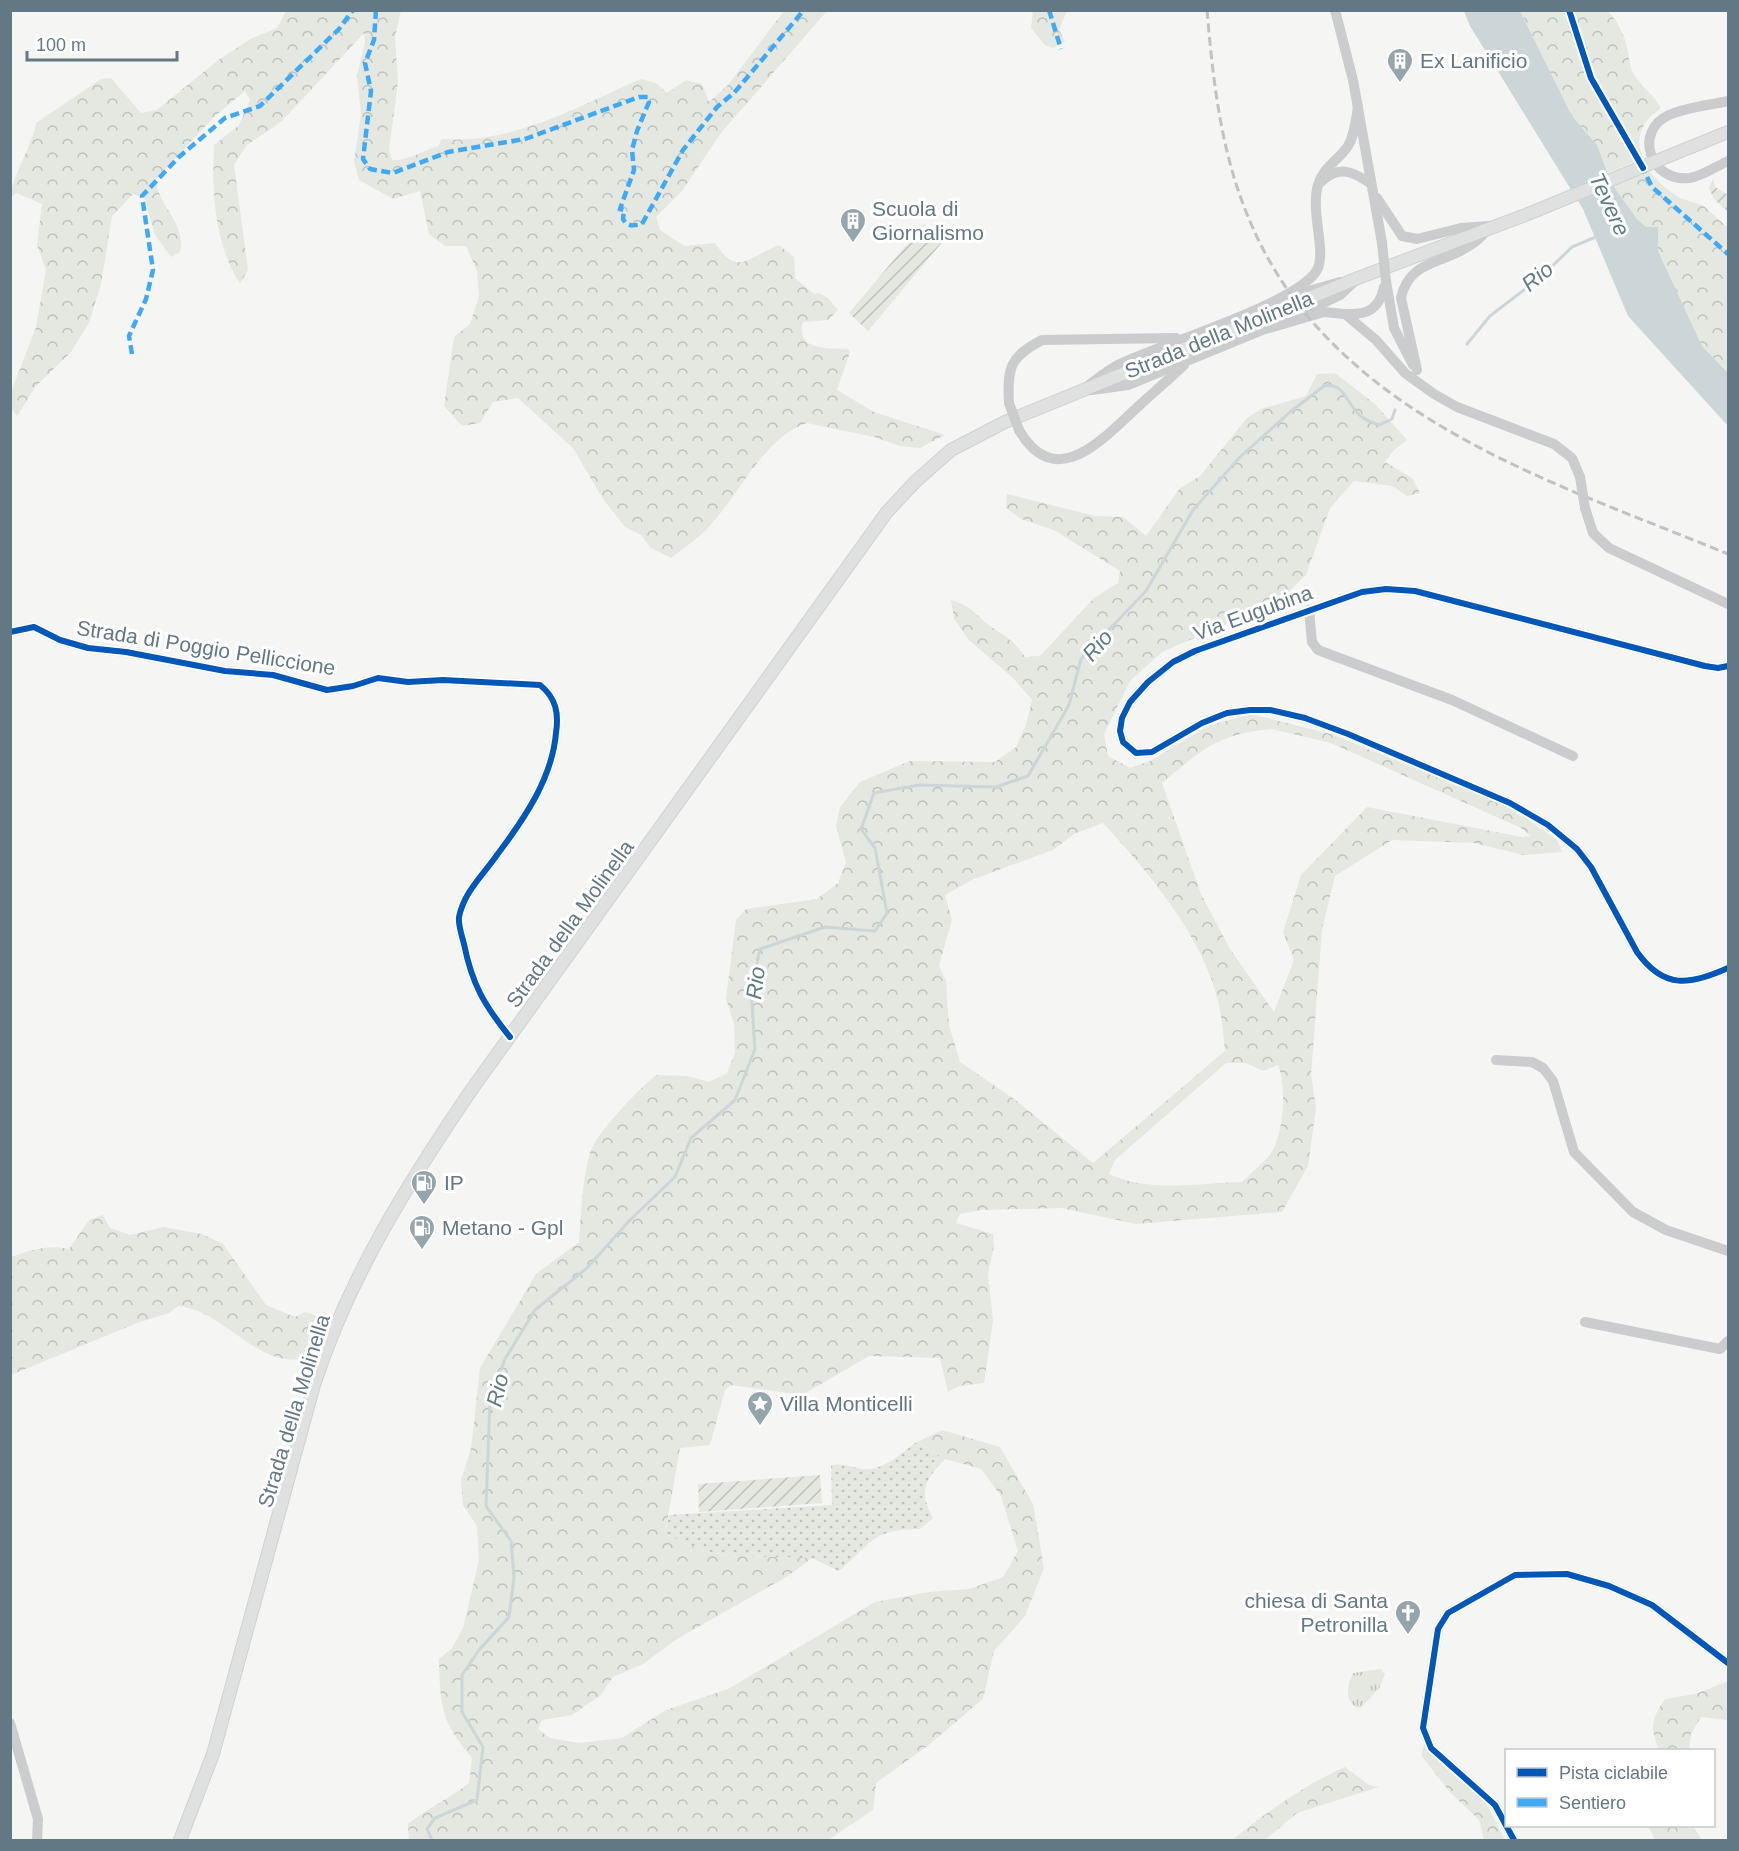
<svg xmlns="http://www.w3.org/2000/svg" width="1739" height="1851" viewBox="0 0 1739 1851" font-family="Helvetica,sans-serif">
	<defs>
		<pattern id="grass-dots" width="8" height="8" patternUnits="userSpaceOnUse" patternTransform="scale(1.5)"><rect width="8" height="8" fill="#e4e8e1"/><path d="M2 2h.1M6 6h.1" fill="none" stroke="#bcc1bc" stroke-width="1.8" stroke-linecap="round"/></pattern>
		<pattern id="forest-crowns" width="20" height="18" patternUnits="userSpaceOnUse" patternTransform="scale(1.5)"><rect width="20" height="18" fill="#e4e8e1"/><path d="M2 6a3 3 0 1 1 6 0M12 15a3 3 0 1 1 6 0" fill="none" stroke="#bcc1bc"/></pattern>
		<pattern id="park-tufts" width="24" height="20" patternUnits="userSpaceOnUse" patternTransform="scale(1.5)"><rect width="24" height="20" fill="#e4e8e1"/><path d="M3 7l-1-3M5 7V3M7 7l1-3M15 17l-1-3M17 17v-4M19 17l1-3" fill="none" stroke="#bcc1bc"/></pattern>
		<pattern id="garden-furrows" width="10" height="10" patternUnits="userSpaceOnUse" patternTransform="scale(1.5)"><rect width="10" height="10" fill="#e4e8e1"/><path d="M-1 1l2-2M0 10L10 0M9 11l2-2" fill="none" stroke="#bcc1bc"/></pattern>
	</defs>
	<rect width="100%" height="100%" fill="#f5f5f3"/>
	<!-- grass -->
	<path fill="url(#grass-dots)" d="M917,1442L945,1459C925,1480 918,1490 933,1518L920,1529C872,1529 873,1542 839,1571L812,1558L730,1556L700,1550L665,1534L669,1515L832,1505L831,1465C843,1463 851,1467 863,1469C883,1472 902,1452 917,1442Z"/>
	<!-- forest -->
	<g fill="url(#forest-crowns)" fill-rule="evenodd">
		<path d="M286,11H401L395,37L398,82L389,150L392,160C410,161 421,151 438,146L442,139C513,144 577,107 641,79L656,83L667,93L686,80L702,84L709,102L728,85L784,11H827L721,133L682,191L656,217L660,230L684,246L715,243C738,278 748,257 779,245L794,257L795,278L814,294L819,293L828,298L838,310L828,320L803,322C795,352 830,348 848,349L850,352L837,390L874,412L945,435L920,448L900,446L874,437L807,423C766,436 740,492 713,522C702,536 685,547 671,558L651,548L641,535L625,527L603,499L573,448L518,398L493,402L480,423L462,426L444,406L454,337L470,324L479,296L477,271L466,246H445L429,234L420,191L393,199L359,180L354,161L361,115L357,75L365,42L364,33L281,122L247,145L234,165L248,270L240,284C214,242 212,193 214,145L239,125L250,100L245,91L215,116L156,179C157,206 186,221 180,252L171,257L155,235L145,199L133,194L112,216L101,284L89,323L71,352L36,386L17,416L11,408V392L36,327L46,270L37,245L42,204L16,193L11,197C10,180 32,147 36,123L101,79L111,78L141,113L157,110L217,61L252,38L277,28Z"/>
		<polygon points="1033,11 1067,11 1059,30 1065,41 1053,48 1045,45 1031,28"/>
		<path d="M1520,11H1608C1616,19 1625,36 1627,48C1630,59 1629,70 1637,79C1645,90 1653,94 1661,108C1643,120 1634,136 1643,158L1608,173L1597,145L1572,116Z"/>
		<polygon points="1648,170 1663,186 1678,197 1704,206 1728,228 1728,373 1702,346 1658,251 1658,227 1646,227 1637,219 1612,184"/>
		<path d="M1335,373L1376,405L1407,440L1394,450L1385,462L1412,478L1420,493L1407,496L1392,486L1354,481L1330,508L1306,575L1278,602L1162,652L1130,681L1104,734L1108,756L1130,768L1150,761L1208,726L1251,714L1331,734L1509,806L1557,840L1562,852L1523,855L1474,843L1392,840L1335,876L1322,930L1311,1075L1316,1108L1308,1166L1282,1212L1136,1224L1061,1208L981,1210L960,1214L956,1223L993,1234L994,1246L988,1274L993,1320L984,1383L959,1386L948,1392L940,1358L869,1356L802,1395L731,1385L725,1390L710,1445L680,1448L665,1534L700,1550L729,1556L812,1558L788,1576L677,1639L643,1664L613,1677L601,1695L572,1715L542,1720L538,1729L550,1738L579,1743L622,1738L666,1710L728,1689L875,1602L929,1592L969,1589L1003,1577L1018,1551L1001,1496L981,1469L945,1459L917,1442L942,1430L1000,1447L1033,1504L1044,1568L1025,1616L994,1651L983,1699L930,1744L876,1783L873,1810L828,1840H409L408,1824C428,1808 450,1798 469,1783L472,1758C441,1721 440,1707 439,1659L452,1648L463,1628L479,1560L477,1526L463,1505L461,1480L471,1449L480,1368L536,1274L579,1242C581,1212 582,1182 590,1153C596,1133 639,1089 656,1075L687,1076L709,1082L727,1073L735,1053L734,1023L726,999L736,920L746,909L817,899L838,883L846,862L836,826L840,807L860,782L910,761L995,762L1016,747L1026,724L1032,700L1013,678L969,640L954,619L951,600C974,607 973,613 990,626C1006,637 1014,640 1025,657L1040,656L1094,598L1118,583L1120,571L1054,530L1021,519L1006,508L1007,494L1095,516L1123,517L1146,536L1180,488L1200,476L1247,418L1261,409L1306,396L1317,374ZM1272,729L1331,743L1521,828L1531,836L1522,837L1367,807L1301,875L1283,932L1294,960L1274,1012L1230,949L1201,894L1162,783C1203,749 1217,734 1272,729ZM1103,823C1144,867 1190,922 1211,978C1220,1002 1223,1026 1225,1051L1093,1163L1014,1099L960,1062L949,1025L946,981L939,966L952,920L945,895L974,879L1053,850L1074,834ZM1226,1063H1246L1263,1071L1278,1065C1287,1085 1284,1138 1269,1156C1261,1165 1251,1173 1242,1182C1199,1183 1148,1193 1109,1174L1115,1160Z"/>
		<path d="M103,1215L110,1228L130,1235L163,1227L202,1234L223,1244L266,1305L295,1317L305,1312L320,1317L322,1330L308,1358C256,1370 227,1311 178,1306L169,1313L137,1323L11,1375V1257C30,1250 49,1244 69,1249L89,1220Z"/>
		<path d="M1728,1681V1720L1701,1717L1691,1734L1689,1750H1659C1650,1727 1651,1720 1665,1699L1695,1694Z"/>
		<polygon points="1424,1745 1469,1786 1489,1808 1505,1840 1484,1840 1479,1820 1449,1791 1421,1755"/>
		<path d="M1345,1767L1369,1785L1379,1787L1297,1813L1265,1840H1233C1261,1815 1310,1782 1345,1767Z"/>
		<polygon points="1648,1826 1693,1826 1702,1840 1655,1840"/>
	</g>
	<!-- park -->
	<path fill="url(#park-tufts)" d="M1381,1669L1385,1674L1380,1687L1361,1708L1355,1707C1344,1697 1348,1684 1353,1673Z"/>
	<!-- garden -->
	<g fill="url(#garden-furrows)">
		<polygon points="1713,179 1715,187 1728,195 1728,212 1714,199 1709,188"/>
		<polygon points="924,224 944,240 868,331 849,313"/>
		<polygon points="820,1475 822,1503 699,1512 698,1484"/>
	</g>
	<!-- water -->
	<polygon fill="#ccd6d8" points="1464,11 1520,11 1572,116 1597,145 1612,184 1637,219 1646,227 1658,227 1658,251 1702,346 1728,373 1728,426 1628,316 1583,209 1470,26"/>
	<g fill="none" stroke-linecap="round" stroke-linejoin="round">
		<!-- stream -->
		<g stroke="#ccd6d8" stroke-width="3">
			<polyline points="1467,344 1490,316 1542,276 1572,247 1598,236"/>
			<path d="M432,1840L427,1829L435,1818L477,1800L483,1747L462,1712V1675L479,1650L509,1617L514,1577L511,1541L486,1506L490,1401L505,1359L535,1310L587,1268L630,1220L675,1177L691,1138L735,1100L755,1049L751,990L760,949L825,927L875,931L887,913L875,848L861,829L874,793L919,785L996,787L1028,776L1069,705L1081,659L1146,591L1193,510L1240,457L1290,412L1324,386C1346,382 1347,407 1362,417C1367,421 1374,423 1379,425L1392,419L1395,410"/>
		</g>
		<defs>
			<g id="major">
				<polyline points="1681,151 1728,132"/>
				<path d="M180,1840L213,1754L314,1385C349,1277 408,1183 472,1089L887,512L915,482L951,450L1005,422L1358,278L1528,214"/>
			</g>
		</defs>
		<!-- major casing -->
		<use href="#major" stroke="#d1d1d1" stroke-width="14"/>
		<!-- minor -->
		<g stroke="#cacccd" stroke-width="10">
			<polyline points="1335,10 1353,80 1382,243"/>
			<path d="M1728,101C1710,105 1687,107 1669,115C1633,131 1650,183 1690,178C1702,176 1717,166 1728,161"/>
			<path d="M1321,182C1338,165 1352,171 1370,183"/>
			<polyline points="1377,198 1402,236 1417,239 1461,228 1489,226"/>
			<polyline points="1386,281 1394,328 1413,365"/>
			<polyline points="1295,295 1340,282"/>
			<polyline points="1309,310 1340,295 1356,280"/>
			<path d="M1345,314C1367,315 1379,310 1384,287"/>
			<path d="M1417,370L1401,298C1409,260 1443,264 1469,246C1476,242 1482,236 1487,230"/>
			<path d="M1090,384C1098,378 1107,371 1116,366C1157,345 1298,304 1317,270C1327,252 1310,212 1318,185C1323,167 1338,161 1348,146C1355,134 1356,119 1358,106"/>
			<polyline points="1092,390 1128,385 1262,330 1324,312 1345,314 1376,340 1405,373 1434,394 1457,407 1554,444 1572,458 1580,477"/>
			<path d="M1009,403C1007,367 1010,357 1042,340L1176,338"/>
			<path d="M1019,430C1053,488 1095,447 1129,415C1147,398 1166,382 1184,365"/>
			<polyline points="1585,508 1593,533 1609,548 1728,604"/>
			<polyline points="1309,610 1312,642 1318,650 1452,700 1573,756"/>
			<path d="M10,632L34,627L60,640L88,648L126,652L225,671L273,675L327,690L353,686L378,678L408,682L443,680L540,685C556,698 559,713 556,733C552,779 524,819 497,855C483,875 464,892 459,917C458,925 462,936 464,944C472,984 484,1005 510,1037"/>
			<path d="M1728,666L1718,668L1705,666L1415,591L1386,589L1362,592L1195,651L1173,662L1148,682L1130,702L1122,718L1120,731L1123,742L1136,753L1152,752L1202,723L1227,713L1250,710H1270L1305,718L1348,734L1510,803L1548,825L1577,849L1591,867L1637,952C1664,990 1690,985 1728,968"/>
			<polyline points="1496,1060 1532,1062 1543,1068 1553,1081 1574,1152 1633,1212 1666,1230 1728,1251"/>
			<polyline points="1585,1322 1720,1349 1728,1341"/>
			<polyline points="10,1723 38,1819 37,1840"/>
			<polyline points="1514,1840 1495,1805 1431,1748 1423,1728 1438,1629 1448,1613 1515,1575 1567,1574 1609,1586 1652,1605 1728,1663"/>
		</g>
		<!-- major -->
		<use href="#major" stroke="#dfe0e0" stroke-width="12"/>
		<!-- rail -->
		<path stroke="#c0c2c3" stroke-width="3" stroke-dasharray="9 4.5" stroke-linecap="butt" d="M1207,10C1213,81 1221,153 1249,219C1330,415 1548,480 1728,554"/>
		<defs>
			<polyline id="major-bridge" points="1528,214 1681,151"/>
		</defs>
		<!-- major-bridge casing -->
		<use href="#major-bridge" stroke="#d1d1d1" stroke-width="14" stroke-linecap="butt"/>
		<!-- minor-bridge -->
		<g stroke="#cacccd" stroke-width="10">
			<polyline points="1382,243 1386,281"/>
			<polyline points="1009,403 1019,430"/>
			<polyline points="1580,477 1585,508"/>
		</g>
		<!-- major-bridge -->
		<use href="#major-bridge" stroke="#dfe0e0" stroke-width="12"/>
		<!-- quiet -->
		<g stroke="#3fa9f5" stroke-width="4.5" stroke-dasharray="9 4.5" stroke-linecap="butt">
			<path d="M376,10L374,40L365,63L371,91L363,159L370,169L393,173L448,152L525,139L639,97H648L649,102L637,131L632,150L634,170L620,209L624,210L623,219C628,227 633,226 642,224L683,150L717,107L734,93L804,10"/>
			<polyline points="1049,10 1061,49"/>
			<polyline points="1641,165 1652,187 1728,254"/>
			<polyline points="132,354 129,336 146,299 153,270 142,196 179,157 225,118 260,106 339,29 353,10"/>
		</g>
		<defs>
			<g id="cycleway">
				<polyline points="1569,10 1591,78 1643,168"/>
				<path d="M10,632L34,627L60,640L88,648L126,652L225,671L273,675L327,690L353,686L378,678L408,682L443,680L540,685C556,698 559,713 556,733C552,779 524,819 497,855C483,875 464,892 459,917C458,925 462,936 464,944C472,984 484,1005 510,1037"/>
				<path d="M1728,666L1718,668L1705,666L1415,591L1386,589L1362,592L1195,651L1173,662L1148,682L1130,702L1122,718L1120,731L1123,742L1136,753L1152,752L1202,723L1227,713L1250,710H1270L1305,718L1348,734L1510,803L1548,825L1577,849L1591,867L1637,952C1664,990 1690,985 1728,968"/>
				<polyline points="1514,1840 1495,1805 1431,1748 1423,1728 1438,1629 1448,1613 1515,1575 1567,1574 1609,1586 1652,1605 1728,1663"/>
			</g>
		</defs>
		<!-- cycleway casing -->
		<use href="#cycleway" stroke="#fff" stroke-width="10"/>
		<!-- cycleway -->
		<use href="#cycleway" stroke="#0057b8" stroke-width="6"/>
	</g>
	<!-- icons -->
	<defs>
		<symbol id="building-pin" viewBox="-11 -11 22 30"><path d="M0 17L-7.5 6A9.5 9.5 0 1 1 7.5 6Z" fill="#96a4ac" stroke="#fff"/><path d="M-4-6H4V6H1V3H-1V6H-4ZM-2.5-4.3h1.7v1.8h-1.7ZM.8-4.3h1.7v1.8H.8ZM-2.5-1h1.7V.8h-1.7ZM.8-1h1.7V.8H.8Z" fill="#fff"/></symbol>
		<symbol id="fuel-pin" viewBox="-11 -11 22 30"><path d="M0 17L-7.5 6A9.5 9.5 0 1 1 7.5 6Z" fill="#96a4ac" stroke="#fff"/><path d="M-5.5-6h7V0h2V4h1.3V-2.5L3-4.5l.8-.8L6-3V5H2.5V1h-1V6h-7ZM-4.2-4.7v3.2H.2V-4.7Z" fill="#fff"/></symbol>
		<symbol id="sight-pin" viewBox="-11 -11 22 30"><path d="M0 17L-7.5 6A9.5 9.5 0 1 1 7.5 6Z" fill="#96a4ac" stroke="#fff"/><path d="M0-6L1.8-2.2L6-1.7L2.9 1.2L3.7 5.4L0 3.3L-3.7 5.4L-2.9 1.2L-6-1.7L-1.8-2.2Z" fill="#fff"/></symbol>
		<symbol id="church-pin" viewBox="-11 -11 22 30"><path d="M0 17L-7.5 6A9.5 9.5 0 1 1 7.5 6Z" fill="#96a4ac" stroke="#fff"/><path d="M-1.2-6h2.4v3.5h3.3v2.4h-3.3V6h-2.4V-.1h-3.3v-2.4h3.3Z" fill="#fff"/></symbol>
	</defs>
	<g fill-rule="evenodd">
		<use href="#building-pin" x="1385" y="46" width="30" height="40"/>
		<use href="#building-pin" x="838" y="206" width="30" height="40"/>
		<use href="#fuel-pin" x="409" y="1168" width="30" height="40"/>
		<use href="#fuel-pin" x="407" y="1213" width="30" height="40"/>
		<use href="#sight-pin" x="745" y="1389" width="30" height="40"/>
		<use href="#church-pin" x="1393" y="1598" width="30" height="40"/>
	</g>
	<g text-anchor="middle" stroke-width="6" stroke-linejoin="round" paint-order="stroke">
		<!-- poi labels -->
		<g font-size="21" fill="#637885" stroke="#fff" text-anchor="start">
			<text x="1420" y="68">Ex Lanificio</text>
			<text x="872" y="216">Scuola di<tspan x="872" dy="24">Giornalismo</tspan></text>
			<text x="444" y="1190">IP</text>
			<text x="442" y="1235">Metano - Gpl</text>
			<text x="780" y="1411">Villa Monticelli</text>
			<text x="1388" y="1608" text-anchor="end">chiesa di Santa<tspan x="1388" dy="24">Petronilla</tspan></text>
		</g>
		<!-- street labels -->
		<g font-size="21" fill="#637885" stroke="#fff">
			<text transform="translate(1219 335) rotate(-22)" y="7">Strada della Molinella</text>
			<text transform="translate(1253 613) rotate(-20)" y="7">Via Eugubina</text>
			<text transform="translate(206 648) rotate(9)" y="7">Strada di Poggio Pelliccione</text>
			<text transform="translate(570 924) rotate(-54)" y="7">Strada della Molinella</text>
			<text transform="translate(294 1411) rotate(-73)" y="7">Strada della Molinella</text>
		</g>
		<!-- water labels -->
		<g font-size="22" font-style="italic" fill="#5f7b82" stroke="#fff">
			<text transform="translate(1610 204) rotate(65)" y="8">Tevere</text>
			<text transform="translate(1537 276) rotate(-40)" y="8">Rio</text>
			<text transform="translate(1097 645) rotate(-49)" y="8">Rio</text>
			<text transform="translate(755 983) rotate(-83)" y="8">Rio</text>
			<text transform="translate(497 1390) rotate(-76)" y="8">Rio</text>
		</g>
	</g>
	<!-- border -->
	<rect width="1739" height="1851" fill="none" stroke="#637885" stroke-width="24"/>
	<!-- legend -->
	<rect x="1505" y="1749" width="210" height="78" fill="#ffffff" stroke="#c1c9ce" stroke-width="1.5"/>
	<rect x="1517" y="1768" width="30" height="9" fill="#0057b8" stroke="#c1c9ce" stroke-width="1.5"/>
	<text x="1559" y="1779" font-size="18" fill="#637885">Pista ciclabile</text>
	<rect x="1517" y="1798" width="30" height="9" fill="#3fa9f5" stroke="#c1c9ce" stroke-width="1.5"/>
	<text x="1559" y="1809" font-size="18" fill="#637885">Sentiero</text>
	<!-- scale -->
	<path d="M27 51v9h150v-9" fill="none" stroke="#637885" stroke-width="3"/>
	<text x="36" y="51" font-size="18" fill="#637885" stroke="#ffffff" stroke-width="4.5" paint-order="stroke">100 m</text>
</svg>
